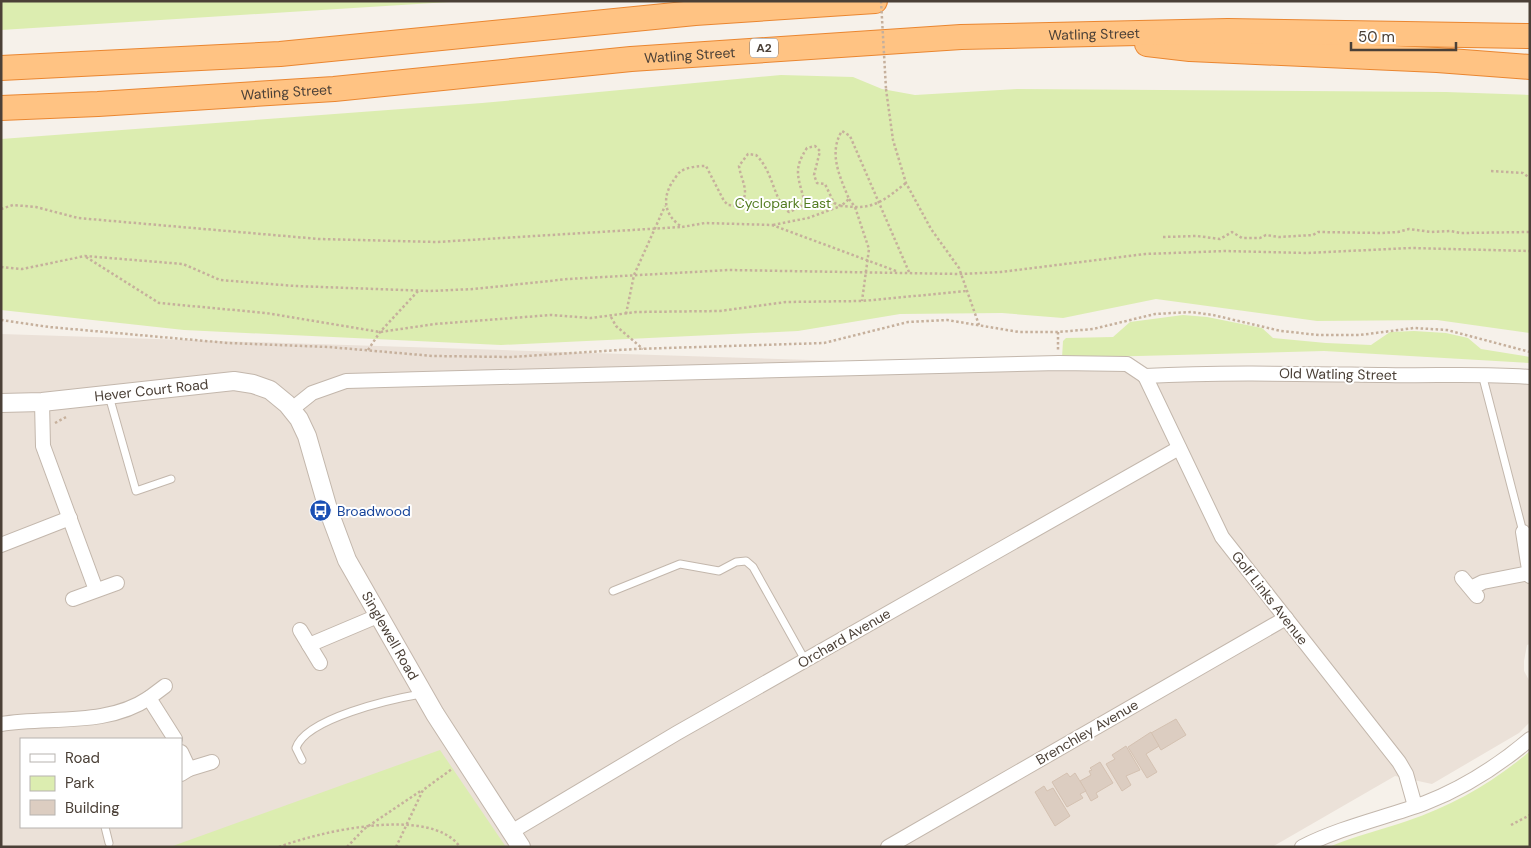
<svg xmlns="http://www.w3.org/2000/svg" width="1531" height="848" viewBox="0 0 1531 848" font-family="'DM Sans',sans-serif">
	<rect width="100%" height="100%" fill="#f6f1ea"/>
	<!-- residential -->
	<path fill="#ebe1d8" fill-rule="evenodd" d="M1,334L1530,383V644L1527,645L1524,661V671L1530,682V722L1519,733L1432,784L1395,776L1272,847H1ZM21,739H181V827H21Z"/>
	<!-- green -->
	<g fill="#dcedb0">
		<polygon points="1,1 465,1 1,30"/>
		<polygon points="781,75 853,77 882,89 915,95 1017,89 1446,92 1530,95 1530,333 1437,320 1317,321 1156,299 1063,318 1002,313 900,314 798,331 501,345 184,330 1,310 1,139 482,103"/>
		<polygon points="1183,315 1207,317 1262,328 1273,338 1326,343 1371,345 1390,332 1414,331 1446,333 1468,338 1481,349 1530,357 1530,363 1324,351 1062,358 1063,341 1066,338 1113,337 1130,322"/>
		<polygon points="440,750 506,847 170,847"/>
		<path d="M1530,751V847H1329C1355,836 1381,830 1407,821C1452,806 1494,782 1530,751Z"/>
	</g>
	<!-- building -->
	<g fill="#dccdc1" stroke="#d4c1b1">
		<polygon points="1176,719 1186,735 1161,750 1151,733"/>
		<polygon points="1151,732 1159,746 1146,754 1157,772 1147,778 1128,747"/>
		<polygon points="1126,746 1140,770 1126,776 1131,785 1122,791 1106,764 1115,759 1112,755"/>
		<polygon points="1100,762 1113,783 1096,793 1098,797 1091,801 1080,781 1091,775 1089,771 1092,770 1090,768"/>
		<polygon points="1067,773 1070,777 1075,773 1086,791 1080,794 1083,798 1067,807 1052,782"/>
		<polygon points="1044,786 1047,791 1053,788 1070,816 1055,826 1035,792"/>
	</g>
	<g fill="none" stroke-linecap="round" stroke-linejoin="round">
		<defs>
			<g id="service">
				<polyline points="1482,374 1523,532"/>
				<polyline points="109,396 136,491 171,479"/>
				<polyline points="613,591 680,564 719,571 736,562 746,561 753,567 805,660"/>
				<path d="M302,760L296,748C306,718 392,699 421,694"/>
				<polyline points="105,827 109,843"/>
			</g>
			<g id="minor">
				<polyline points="1145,376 1222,537 1399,762 1406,774 1415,806"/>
				<path d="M1145,376C1225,372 1305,374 1385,375C1434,376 1481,373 1530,377"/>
				<polyline points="42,402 43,446 96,590"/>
				<polyline points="292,409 312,393 346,381 1059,363 1127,364 1145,376"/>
				<polyline points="1523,532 1530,576"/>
				<polyline points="1,545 70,518"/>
				<polyline points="1462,578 1477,596"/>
				<polyline points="1471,588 1483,582 1529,573"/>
				<polyline points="73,599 117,583"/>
				<polyline points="300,630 320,663"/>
				<polyline points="309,645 380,615"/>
				<polyline points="149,698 165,686"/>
				<path d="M1,724C49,716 106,727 149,698L175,739"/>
				<polyline points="181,752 189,769 181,774"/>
				<polyline points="189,769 212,762"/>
				<polyline points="511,832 677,733 1179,448"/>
				<polyline points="888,847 1286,618"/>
				<path d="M1302,847C1341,827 1384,818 1425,803C1464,788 1498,766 1530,739"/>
			</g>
			<g id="tertiary">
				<path id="s1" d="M1,403L42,402L234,381L253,384L270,390L287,404L299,419L307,436L328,509L347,560L435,714L521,847"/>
			</g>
			<g id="trunk">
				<polyline points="1147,44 1190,49 1437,60 1530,67"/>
				<polyline points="1,68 280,54 695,13 875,1"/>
				<path id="s2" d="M1,108L98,104L334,89L631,59L961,37L1228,31L1530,36"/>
			</g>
		</defs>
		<!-- service casing -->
		<use href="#service" stroke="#c3b7ac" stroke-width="9"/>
		<!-- minor casing -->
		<use href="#minor" stroke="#c3b7ac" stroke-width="16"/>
		<!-- tertiary casing -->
		<use href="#tertiary" stroke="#c3b7ac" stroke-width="20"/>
		<!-- trunk casing -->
		<use href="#trunk" stroke="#ea8630" stroke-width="26"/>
		<!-- path -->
		<g stroke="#c6b09c" stroke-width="2.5" stroke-dasharray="2.5 2.5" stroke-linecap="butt">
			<polyline points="886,89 893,140 906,183 931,229 959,268 979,325"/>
			<polyline points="1491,171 1523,173 1530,178"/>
			<path d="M849,199L855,207C877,208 889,196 906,183"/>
			<polyline points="1,209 13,205 36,207 78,218 319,239 437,242 681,227"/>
			<polyline points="773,225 808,218 841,206 855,207 869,249 862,301"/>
			<polyline points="1163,237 1197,236 1220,239 1232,232 1242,238 1260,238 1266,235 1279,237 1313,235 1318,232 1381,233 1398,232 1409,229 1431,232 1450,231 1461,233 1530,232"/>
			<polyline points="86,257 159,303 266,313 380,332 435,324 551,315 591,318 636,312 720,311 786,302 862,301 967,291"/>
			<polyline points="1,267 22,269 85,256 183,264 220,280 295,286 430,291 474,289 568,279 729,270 961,274 1001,272 1145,254 1226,251 1306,253 1411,248 1530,251"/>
			<path d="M896,271L772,225L705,223L682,227C665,216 661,199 673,181C675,179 677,174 680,172C686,167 699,166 706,166L724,201L728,205L738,206C752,194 741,181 739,166L748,154L756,155C774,172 774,203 789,212L801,207L804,200C798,176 793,169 807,148L815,146L820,151L814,175L817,183L825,184L834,203L841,206L849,199C840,177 828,153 842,131L850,136L909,272"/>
			<polyline points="626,314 634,275 665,206"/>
			<polyline points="611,317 616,326 643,349"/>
			<polyline points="1,320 49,327 228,343 329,347 433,356 511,357 635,349 824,343 908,322 947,320 1019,332 1058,332 1093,329 1155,314 1191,312 1213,315 1281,331 1319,335 1360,335 1414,328 1447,330 1530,352"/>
			<polyline points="1058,332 1058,351"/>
			<polyline points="368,350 380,332 418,291"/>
			<polyline points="55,423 68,416"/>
			<polyline points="1511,825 1530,815"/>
			<path d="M279,847C318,832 431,805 460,847"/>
			<polyline points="347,847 364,829 422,790"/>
			<polyline points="396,847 423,790 452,769"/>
		</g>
		<!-- service -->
		<use href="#service" stroke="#fff" stroke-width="7"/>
		<!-- minor -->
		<use href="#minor" stroke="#fff" stroke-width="14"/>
		<!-- tertiary -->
		<use href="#tertiary" stroke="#fff" stroke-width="18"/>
		<!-- trunk -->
		<use href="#trunk" stroke="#ffc383" stroke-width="24"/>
		<!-- path-bridge -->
		<polyline stroke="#c6b09c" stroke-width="2.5" stroke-dasharray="2.5 2.5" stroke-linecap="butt" points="881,1 886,89"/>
	</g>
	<!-- icons -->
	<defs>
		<symbol id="bus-disc" viewBox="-11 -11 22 22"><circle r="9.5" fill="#1a4fb4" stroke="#fff"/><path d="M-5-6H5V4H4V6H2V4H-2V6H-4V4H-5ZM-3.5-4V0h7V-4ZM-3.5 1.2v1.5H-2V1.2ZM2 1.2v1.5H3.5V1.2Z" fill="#fff"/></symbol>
	</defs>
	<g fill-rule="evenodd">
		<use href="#bus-disc" x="308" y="498" width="25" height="25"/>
	</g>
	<g text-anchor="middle" stroke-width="4" stroke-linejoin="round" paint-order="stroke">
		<!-- shield labels -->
		<rect fill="#fff" stroke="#817973" stroke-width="1" x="750" y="38.5" width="28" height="19" rx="4"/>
		<g font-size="12" font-weight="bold" fill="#4b4037">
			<text x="764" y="52">A2</text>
		</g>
		<!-- street labels -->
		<g font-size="14" fill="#4b4037" stroke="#fff">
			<text dy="5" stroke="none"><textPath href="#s2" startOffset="1096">Watling Street</textPath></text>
			<text dy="5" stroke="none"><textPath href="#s2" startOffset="691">Watling Street</textPath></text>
			<text dy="5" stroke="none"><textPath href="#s2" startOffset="286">Watling Street</textPath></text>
			<text transform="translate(1338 374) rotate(1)" y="5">Old Watling Street</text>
			<text dy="5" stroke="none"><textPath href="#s1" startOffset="151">Hever Court Road</textPath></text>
			<text transform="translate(1270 598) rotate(52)" y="5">Golf Links Avenue</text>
			<text dy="5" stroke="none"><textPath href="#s1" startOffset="549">Singlewell Road</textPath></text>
			<text transform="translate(844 638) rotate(-30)" y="5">Orchard Avenue</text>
			<text transform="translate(1087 732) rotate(-30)" y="5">Brenchley Avenue</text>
		</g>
		<!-- park labels -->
		<g font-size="14" fill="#547d23" stroke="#fff">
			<text x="783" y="208">Cyclopark East</text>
		</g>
		<!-- transit labels -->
		<g font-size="14" fill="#164399" stroke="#fff" text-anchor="start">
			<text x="337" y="516">Broadwood</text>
		</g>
	</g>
	<!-- border -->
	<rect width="1531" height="848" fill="none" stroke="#4b4037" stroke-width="5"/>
	<!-- legend -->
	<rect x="20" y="738" width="162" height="90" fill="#ffffff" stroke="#b7b3af"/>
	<rect x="30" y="754" width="25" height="8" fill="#ffffff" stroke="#b7b3af"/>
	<text x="65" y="763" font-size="15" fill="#4b4037">Road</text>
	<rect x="30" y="776" width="25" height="15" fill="#dcedb0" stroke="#b7b3af"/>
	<text x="65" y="788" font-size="15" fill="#4b4037">Park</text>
	<rect x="30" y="800" width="25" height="15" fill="#dccdc1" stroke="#b7b3af"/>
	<text x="65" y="813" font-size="15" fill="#4b4037">Building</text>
	<!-- scale -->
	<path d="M1351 42v8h105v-8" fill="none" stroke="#4b4037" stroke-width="2.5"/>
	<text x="1358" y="42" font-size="15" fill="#4b4037" stroke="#ffffff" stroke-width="4" paint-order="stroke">50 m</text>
</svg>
